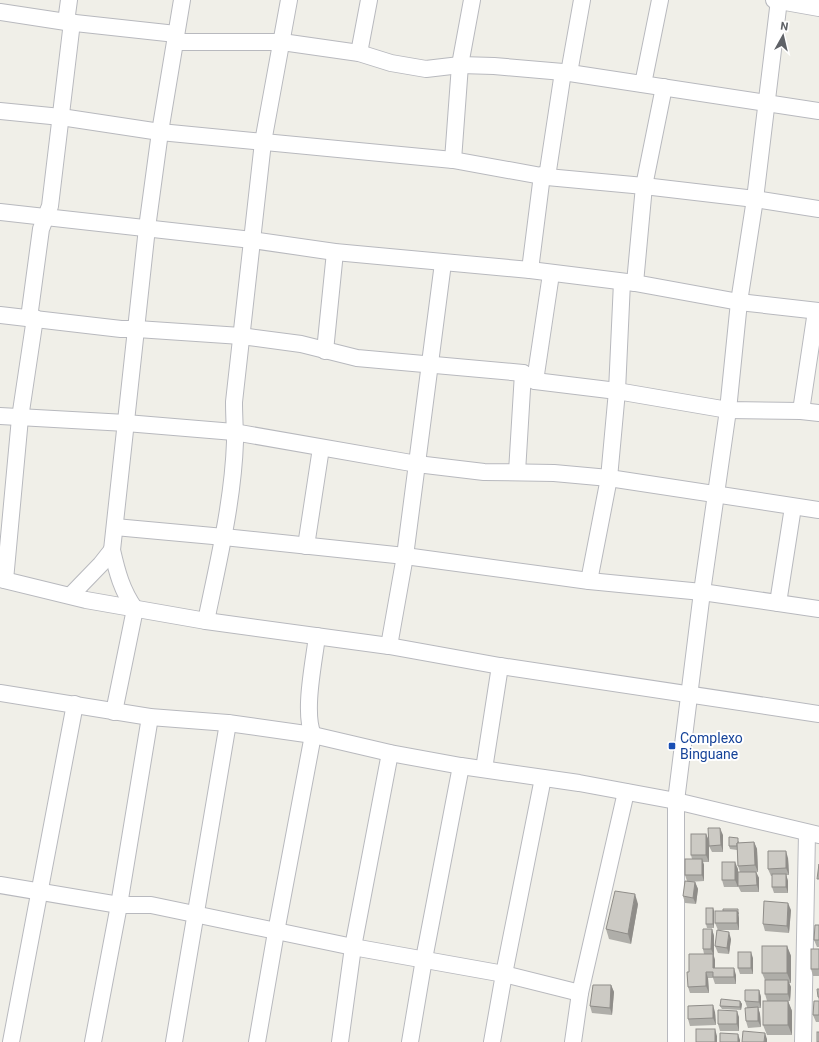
<svg xmlns="http://www.w3.org/2000/svg" width="819" height="1042" viewBox="0 0 819 1042" font-family="Roboto,sans-serif">
	<rect width="100%" height="100%" fill="#f0efe8"/>
	<g fill="none" stroke-linecap="round" stroke-linejoin="round">
		<defs>
			<g id="minor">
				<polyline points="774,0 819,8"/>
				<polyline points="0,12 66,22 176,34"/>
				<polyline points="66,22 69,0"/>
				<polyline points="175,42 282,42 359,53 391,63 426,69 460,65 494,66 563,72 819,111"/>
				<polyline points="359,53 369,0"/>
				<polyline points="569,73 582,0"/>
				<polyline points="643,84 660,0"/>
				<polyline points="0,111 61,117 160,132 453,160 547,177 644,186 755,199 819,209"/>
				<polyline points="453,160 460,65 472,0"/>
				<polyline points="547,177 563,72"/>
				<polyline points="0,212 252,240 335,252 530,270 635,283 739,302 819,311"/>
				<polyline points="530,270 542,175"/>
				<polyline points="635,283 644,186 664,87"/>
				<polyline points="0,315 121,329 137,329 241,336 301,344 357,358 523,373 535,381 617,391 728,410 801,411 819,413"/>
				<polyline points="29,318 41,229 50,206 72,22"/>
				<polyline points="325,351 335,252"/>
				<polyline points="535,381 551,274"/>
				<polyline points="801,411 816,311"/>
				<polyline points="0,416 126,423 234,432 417,464 484,472 554,473 609,478 819,510"/>
				<polyline points="517,472 523,373"/>
				<polyline points="115,527 224,537 405,556 589,581 702,592 819,609"/>
				<polyline points="306,546 321,448"/>
				<polyline points="0,579 86,600 206,621 389,646 500,666 819,714"/>
				<polyline points="5,580 20,418 35,318"/>
				<polyline points="589,581 609,478 617,391 622,282"/>
				<polyline points="71,595 101,564 112,550"/>
				<polyline points="778,603 793,507"/>
				<path d="M206,621C218,563 233,501 235,442C235,429 234,415 234,402L263,142L289,0"/>
				<polyline points="389,646 405,556 443,263"/>
				<polyline points="0,693 150,717 228,723 313,735 390,753 461,766 579,783 676,801 819,835"/>
				<path d="M114,712L135,609C122,591 117,572 112,550L147,228L160,132L182,0"/>
				<polyline points="484,769 500,666"/>
				<polyline points="0,885 119,905 151,905 353,947 504,974 580,993"/>
				<polyline points="11,1042 75,704"/>
				<polyline points="93,1042 119,905 150,717"/>
				<polyline points="174,1042 228,723"/>
				<path d="M257,1042L276,932L313,735C303,712 314,662 317,636"/>
				<polyline points="340,1042 353,947 390,753"/>
				<polyline points="410,1042 424,959 461,766"/>
				<polyline points="492,1042 504,974 543,778"/>
				<polyline points="573,1042 580,993 626,792"/>
				<polyline points="676,1042 676,801 702,592 728,410 739,302 755,199 779,0"/>
				<polyline points="803,1042 807,833"/>
			</g>
		</defs>
		<!-- minor casing -->
		<use href="#minor" stroke="#b8b9be" stroke-width="18"/>
		<!-- minor -->
		<use href="#minor" stroke="#fff" stroke-width="16"/>
	</g>
	<!-- wall -->
	<g fill="#afaea9">
		<polygon points="706,834 709,841 709,862 703,862 704,865 704,881 689,882 695,882 698,889 696,904 685,903 683,896 687,881 685,875 692,859 691,855"/>
		<polygon points="723,835 723,852 712,852 709,846"/>
		<polygon points="739,841 739,843 754,842 757,849 758,872 756,872 759,878 759,892 741,892 738,886 740,872 738,866 737,850 730,849 729,846"/>
		<polygon points="788,858 789,875 786,875 788,881 788,893 774,893 772,887 772,876 771,876 768,869"/>
		<polygon points="738,869 738,887 724,887 722,880"/>
		<polygon points="638,904 631,944 609,939 606,929"/>
		<polygon points="713,908 714,911 714,928 707,928 706,924"/>
		<polygon points="791,910 789,933 765,931 763,924"/>
		<polygon points="739,912 739,930 718,930 715,923"/>
		<polygon points="819,925 819,947 817,947 814,940"/>
		<polygon points="712,929 714,936 714,956 715,960 715,968 736,975 736,984 715,984 713,978 708,978 709,993 690,993 688,987 689,972 704,954 703,949"/>
		<polygon points="731,939 729,954 718,953 715,946"/>
		<polygon points="787,946 791,956 791,983 789,983 791,987 790,1001 788,1001 792,1011 792,1035 767,1035 763,1025 767,1001 765,994 765,980 762,973"/>
		<polygon points="819,949 819,976 813,976 811,969"/>
		<polygon points="753,958 753,974 740,974 738,968"/>
		<polygon points="611,985 614,992 612,1015 592,1013 590,1006"/>
		<polygon points="819,989 819,1022 816,1022 813,1015 819,1001 818,997"/>
		<polygon points="759,990 761,997 761,1008 758,1008 760,1014 761,1027 748,1028 746,1021 747,1007 745,1001"/>
		<polygon points="740,1001 742,1004 741,1010 722,1009 720,1006"/>
		<polygon points="715,1012 716,1025 690,1026 688,1019"/>
		<polygon points="739,1017 739,1031 720,1031 718,1024"/>
	</g>
	<!-- shaded-wall -->
	<g fill="#8f8d89">
		<polygon points="720,828 723,835 723,852 721,845"/>
		<polygon points="706,834 709,841 709,862 706,855"/>
		<polygon points="754,842 757,849 758,872 755,865"/>
		<polygon points="786,851 788,858 789,875 786,868"/>
		<polygon points="702,859 704,865 704,881 702,875"/>
		<polygon points="735,862 738,869 738,887 735,880"/>
		<polygon points="756,872 759,878 759,892 757,885"/>
		<polygon points="786,874 788,881 788,893 786,887"/>
		<polygon points="695,882 698,889 696,904 693,898"/>
		<polygon points="635,894 638,904 631,944 628,934"/>
		<polygon points="788,903 791,910 789,933 787,926"/>
		<polygon points="713,908 714,911 714,928 713,924"/>
		<polygon points="737,911 739,918 739,930 737,923"/>
		<polygon points="712,929 714,936 714,956 711,949"/>
		<polygon points="729,932 731,939 729,954 727,948"/>
		<polygon points="787,946 791,956 791,983 787,973"/>
		<polygon points="751,952 753,958 753,974 751,968"/>
		<polygon points="713,954 715,960 715,974 713,968"/>
		<polygon points="734,968 736,975 736,984 734,977"/>
		<polygon points="706,972 708,978 709,993 706,986"/>
		<polygon points="788,980 791,987 790,1001 788,994"/>
		<polygon points="611,985 614,992 612,1015 610,1008"/>
		<polygon points="759,990 761,997 761,1008 759,1002"/>
		<polygon points="740,1001 742,1004 741,1010 740,1007"/>
		<polygon points="788,1001 792,1011 792,1035 788,1025"/>
		<polygon points="713,1005 715,1012 716,1025 713,1018"/>
		<polygon points="758,1007 760,1014 761,1027 758,1021"/>
		<polygon points="737,1011 739,1017 739,1031 737,1024"/>
		<polygon points="715,1029 717,1036 717,1042 715,1042"/>
		<polygon points="765,1033 767,1039 767,1042 764,1042"/>
		<polygon points="738,1034 740,1040 740,1042 738,1042"/>
	</g>
	<!-- building -->
	<g fill="#cccac4" stroke="#8f8d89">
		<polygon points="708,828 720,828 721,845 709,846"/>
		<rect x="691" y="834" width="15" height="21"/>
		<polygon points="729,837 738,838 738,843 737,843 737,846 729,846"/>
		<polygon points="754,842 755,865 738,866 737,843"/>
		<polygon points="768,851 786,851 786,868 768,869"/>
		<rect x="685" y="859" width="17" height="16"/>
		<rect x="722" y="862" width="13" height="18"/>
		<polygon points="819,864 819,879 817,879"/>
		<polygon points="738,872 756,872 757,885 738,886"/>
		<rect x="772" y="874" width="14" height="13"/>
		<polygon points="685,881 695,882 693,898 683,896"/>
		<polygon points="615,891 635,894 628,934 606,929"/>
		<polygon points="764,901 788,903 787,926 763,924"/>
		<rect x="706" y="908" width="7" height="16"/>
		<polygon points="723,909 738,909 738,914 737,911 723,911"/>
		<rect x="715" y="911" width="22" height="12"/>
		<polygon points="815,925 819,925 819,940 814,940"/>
		<polygon points="703,929 712,929 711,949 703,949"/>
		<polygon points="717,930 729,932 727,948 715,946"/>
		<rect x="762" y="946" width="25" height="27"/>
		<rect x="811" y="949" width="8" height="20"/>
		<rect x="738" y="952" width="13" height="16"/>
		<polygon points="689,954 713,954 713,968 734,968 734,977 713,977 713,972 706,972 706,986 688,987 687,972 689,972"/>
		<rect x="765" y="980" width="23" height="14"/>
		<polygon points="593,985 611,985 610,1008 590,1006"/>
		<polygon points="817,989 819,989 819,997 818,997"/>
		<polygon points="745,990 759,990 759,1002 745,1001"/>
		<polygon points="721,999 740,1001 740,1007 720,1006"/>
		<rect x="763" y="1001" width="25" height="24"/>
		<polygon points="814,1001 819,1001 819,1015 813,1015"/>
		<polygon points="713,1005 713,1018 688,1019 688,1006"/>
		<polygon points="758,1007 758,1021 746,1021 745,1008"/>
		<polygon points="718,1010 737,1011 737,1024 718,1024"/>
		<rect x="696" y="1029" width="19" height="13"/>
		<polygon points="743,1031 765,1033 764,1042 742,1042"/>
		<rect x="817" y="1032" width="2" height="10"/>
		<polygon points="720,1033 738,1034 738,1042 720,1042"/>
	</g>
	<!-- markers -->
	<rect fill="#1a4fb4" stroke="#fff" stroke-width="1.5" x="668" y="742" width="8" height="8" rx="2"/>
	<g text-anchor="middle" stroke-width="4" stroke-linejoin="round" paint-order="stroke">
		<!-- transit labels -->
		<g font-size="14" fill="#164399" stroke="#fff" text-anchor="start">
			<text x="680" y="743">Complexo<tspan x="680" dy="16">Binguane</tspan></text>
		</g>
	</g>
	<!-- north arrow -->
	<g transform="translate(783 36) rotate(8)" stroke="#ffffff" stroke-width="3" paint-order="stroke">
	<path d="M0-3L7 15L0 10L-7 15Z" fill="#5f6267"/>
	<text y="-6" font-size="11" font-weight="bold" text-anchor="middle" fill="#5f6267">N</text>
	</g>
</svg>
